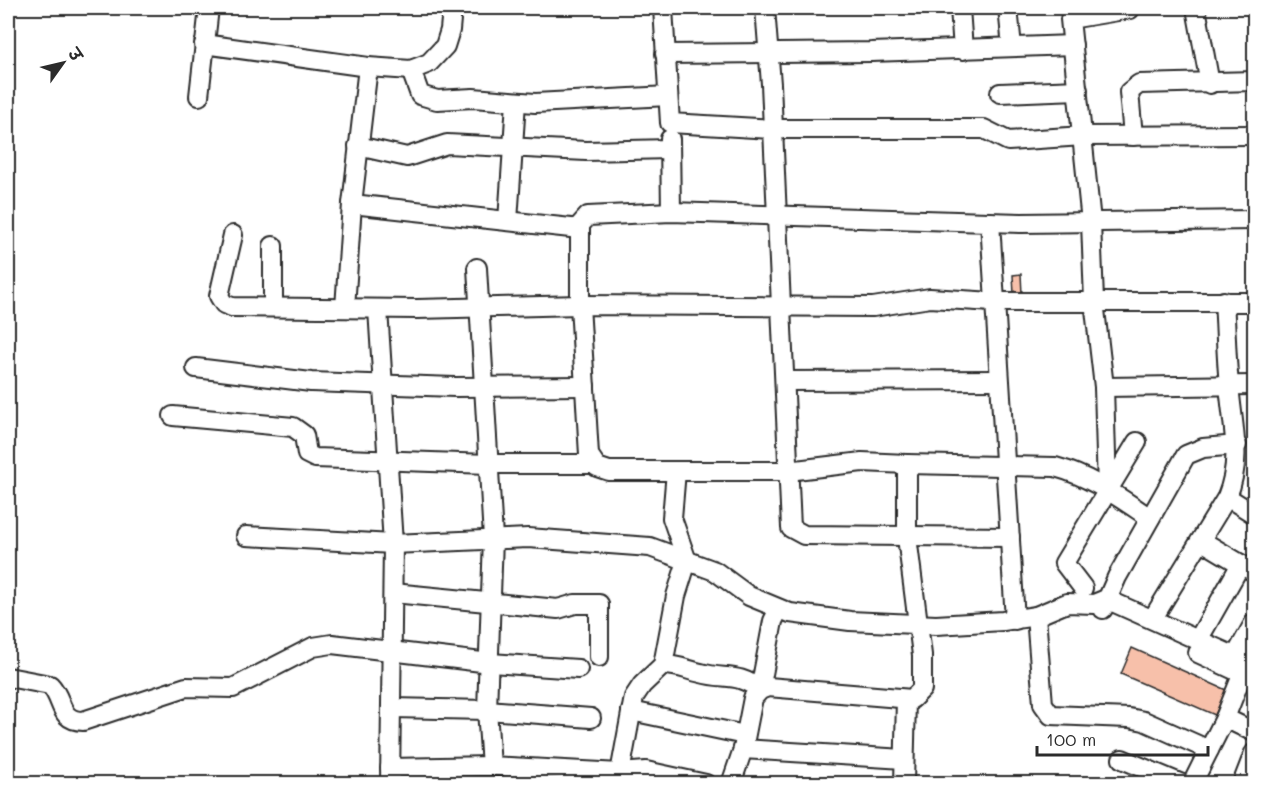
<svg xmlns="http://www.w3.org/2000/svg" width="1262" height="791" viewBox="0 0 1262 791" font-family="Mali,'Playpen Sans Deva',sans-serif">
	<rect width="100%" height="100%" fill="#fff"/>
	<filter id="ink" filterUnits="userSpaceOnUse"><feTurbulence type="fractalNoise" baseFrequency=".0167" numOctaves="2"/><feDisplacementMap in="SourceGraphic" scale="12" xChannelSelector="R" yChannelSelector="G"/><feConvolveMatrix kernelMatrix="1 2 1 2 8 2 1 2 1" color-interpolation-filters="sRGB"/></filter>
	<g filter="url(#ink)">
		<!-- building -->
		<g fill="#f7c0aa" stroke="#2b2b2b" stroke-width="1.5">
			<polygon points="1021,274 1022,294 1014,294 1013,275"/>
			<polygon points="1132,648 1226,690 1215,715 1121,674"/>
		</g>
		<g fill="none" stroke-linecap="round" stroke-linejoin="round">
			<defs>
				<g id="minor">
					<polyline points="663,8 670,123 773,129 984,129 1008,141 1083,136 1254,135"/>
					<polyline points="765,8 771,84 791,528 804,535 1010,537"/>
					<polyline points="960,8 963,50"/>
					<polyline points="1008,8 1012,47"/>
					<polyline points="1196,8 1210,84"/>
					<polyline points="204,44 368,67 411,70 429,63 445,46 450,30 452,8"/>
					<polyline points="665,54 871,52 1073,45"/>
					<polyline points="368,67 352,204 580,229"/>
					<polyline points="411,70 420,95 437,100 473,98 535,103 668,96"/>
					<polyline points="1000,93 1078,90"/>
					<polyline points="199,96 209,8"/>
					<polyline points="1133,136 1129,92 1139,84 1254,81"/>
					<polyline points="670,139 671,212"/>
					<polyline points="358,146 407,157 447,144 586,151 670,149"/>
					<polyline points="508,221 516,102"/>
					<polyline points="990,222 1015,620"/>
					<polyline points="233,235 219,296 224,304 232,307 417,309 580,305 873,307 930,298 993,302 1254,302"/>
					<polyline points="477,268 493,538 487,710 491,766"/>
					<polyline points="273,307 273,246"/>
					<polyline points="345,308 352,204"/>
					<polyline points="378,309 393,544 390,784"/>
					<polyline points="196,368 311,382 455,387 585,386"/>
					<polyline points="785,381 999,380"/>
					<polyline points="1104,387 1254,385"/>
					<polyline points="173,416 293,427 304,435 307,454 315,458 489,464 594,464"/>
					<polyline points="907,464 862,462 788,471 609,471 597,467 589,455 580,305 580,225 588,216 671,212 1021,223 1254,220"/>
					<polyline points="1107,489 1104,387 1094,301 1091,222 1070,19 1130,9"/>
					<polyline points="1227,497 1254,514"/>
					<polyline points="246,536 393,544 528,538 650,547 715,571 749,596 790,613 850,621 936,625 1003,621 1036,616 1067,603 1094,604 1106,599 1254,665"/>
					<polyline points="1202,541 1254,572"/>
					<polyline points="1083,588 1064,563 1137,442"/>
					<polyline points="393,593 558,609 575,604 599,604 599,657"/>
					<polyline points="1103,609 1117,577 1186,455 1203,448 1237,445"/>
					<polyline points="1036,616 1043,704 1051,715 1129,718 1144,721 1209,750"/>
					<path d="M1153,618L1227,497C1243,457 1232,426 1229,384C1226,357 1226,329 1224,301"/>
					<polyline points="1198,640 1241,564"/>
					<polyline points="1198,653 1254,679"/>
					<path d="M663,665C678,665 687,670 701,673C725,680 738,672 760,690"/>
					<polyline points="1230,666 1254,623"/>
					<path d="M8,677L50,685C64,699 58,721 83,721L186,687L233,688L313,647L332,644L490,663L578,669"/>
					<polyline points="760,690 773,621 779,609"/>
					<polyline points="392,708 487,710 591,718"/>
					<polyline points="631,711 745,735"/>
					<polyline points="1225,718 1254,732"/>
					<polyline points="743,749 904,759"/>
					<polyline points="1122,759 1182,784"/>
					<polyline points="390,768 491,766 620,773 646,771 706,784"/>
					<polyline points="620,773 634,697 642,685 663,665 676,596 687,561 672,518 676,471"/>
					<path d="M731,784L743,749L753,698L760,690L768,687L912,699L922,689V655L907,537V464L1055,467C1090,476 1120,498 1150,518"/>
					<polyline points="904,784 906,699"/>
					<polyline points="1192,784 1225,718 1246,665"/>
					<polyline points="1242,784 1254,753"/>
				</g>
			</defs>
			<!-- minor casing -->
			<use href="#minor" stroke="#2b2b2b" stroke-width="22"/>
			<!-- minor -->
			<use href="#minor" stroke="#fff" stroke-width="18"/>
		</g>
	</g>
	<!-- margin -->
	<rect width="1262" height="791" fill="none" stroke="#fff" stroke-width="30"/>
	<rect x="15" y="15" width="1232" height="761" fill="none" stroke="#2b2b2b" stroke-width="2" filter="url(#ink)"/>
	<!-- north arrow -->
	<g transform="translate(63 63) rotate(56)" stroke="#ffffff" stroke-width="4.5" paint-order="stroke">
	<path d="M0-4.5L10 22L0 15L-10 22Z" fill="#2b2b2b"/>
	<text y="-9" font-size="16" font-weight="bold" text-anchor="middle" fill="#2b2b2b">उ</text>
	</g>
	<!-- scale -->
	<path d="M1037 746v9h171v-9" fill="none" stroke="#2b2b2b" stroke-width="3"/>
	<text x="1046" y="746" font-size="18" fill="#2b2b2b" stroke="#ffffff" stroke-width="4.5" paint-order="stroke">100 m</text>
</svg>
